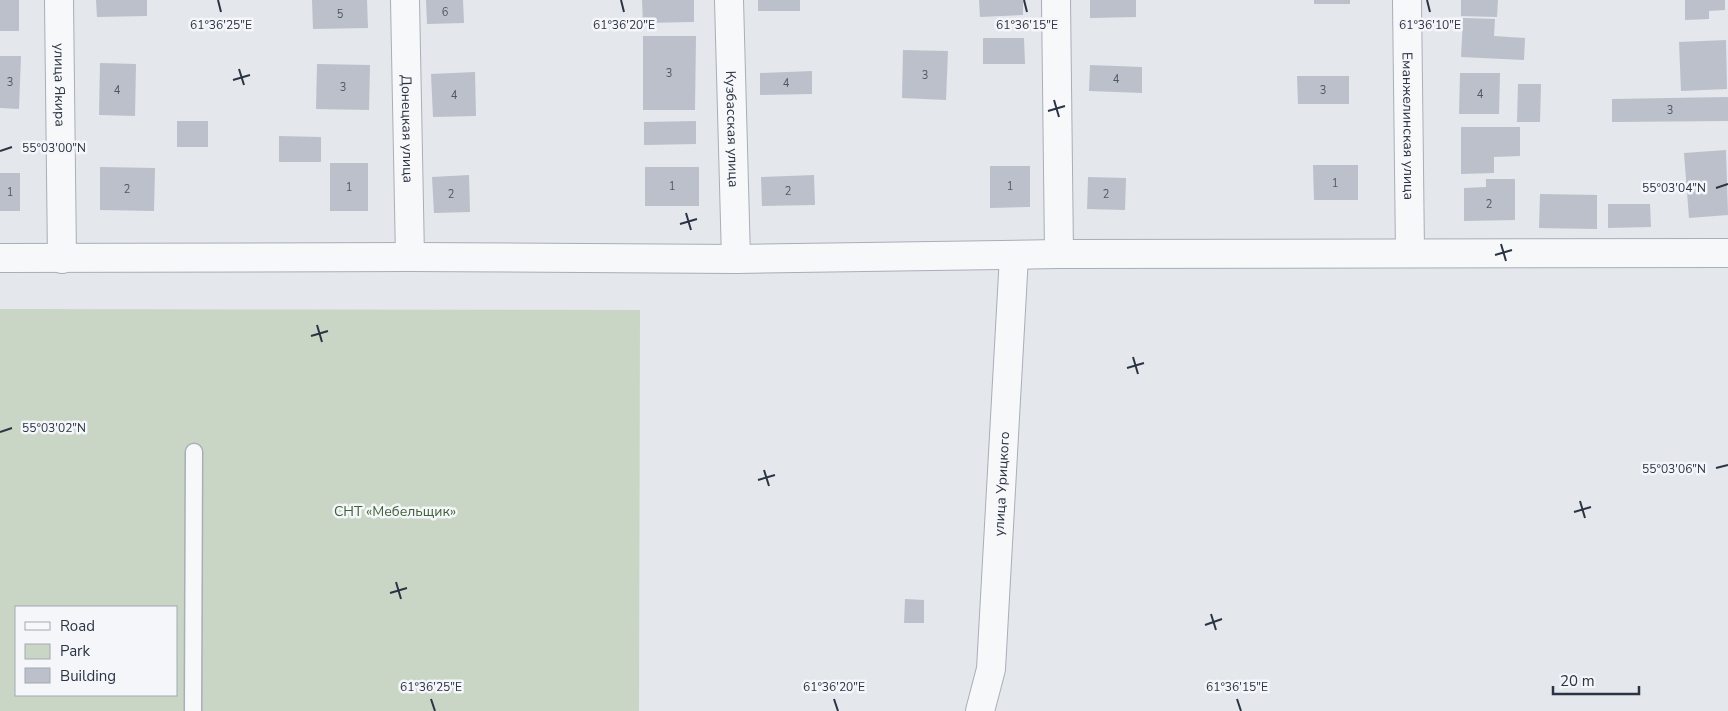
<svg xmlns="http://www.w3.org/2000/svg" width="1728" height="711" viewBox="0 0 1728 711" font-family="'Nunito Sans',sans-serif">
	<rect width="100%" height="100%" fill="#e4e7ec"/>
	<!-- green -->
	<path fill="#c9d6c5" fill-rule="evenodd" d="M0,309L640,310L639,711H0ZM16,607H176V695H16Z"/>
	<!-- building -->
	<g fill="#bbc0ca">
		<rect x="0" y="0" width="19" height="31"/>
		<polygon points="96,0 147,0 147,16 97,17"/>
		<polygon points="312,0 367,0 368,28 313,29"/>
		<polygon points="426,0 463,0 464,23 427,24"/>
		<polygon points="642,0 694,0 694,22 643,23"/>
		<rect x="758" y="0" width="42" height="11"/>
		<polygon points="979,0 1023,0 1023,15 980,17"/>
		<polygon points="1090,0 1136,0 1136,17 1090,18"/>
		<rect x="1314" y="0" width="36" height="4"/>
		<polygon points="1461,0 1498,0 1497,17 1461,16"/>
		<polygon points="1685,0 1725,0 1725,10 1709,11 1709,19 1685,20"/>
		<polygon points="1463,18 1495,19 1494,36 1525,38 1524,60 1461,57"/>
		<polygon points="643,36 696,36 695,110 643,110"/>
		<polygon points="983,38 1024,38 1025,64 983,64"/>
		<polygon points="1726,40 1727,89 1681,91 1679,42"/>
		<polygon points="903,50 948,51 946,100 902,98"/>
		<polygon points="0,56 21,56 19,109 0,108"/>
		<polygon points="100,63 136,64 135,116 99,115"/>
		<polygon points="317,64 370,65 369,110 316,109"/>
		<polygon points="1090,65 1142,67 1142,93 1089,91"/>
		<polygon points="812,71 812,94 760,95 760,73"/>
		<polygon points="475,72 476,116 433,117 431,74"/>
		<polygon points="1460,73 1500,73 1499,114 1459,114"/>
		<polygon points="1297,76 1349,76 1349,104 1298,104"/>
		<polygon points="1518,84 1541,84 1540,122 1517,122"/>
		<polygon points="1728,97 1728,121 1612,122 1612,99"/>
		<rect x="177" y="121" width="31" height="26"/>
		<polygon points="696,121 696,144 644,145 644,122"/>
		<polygon points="1461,127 1520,127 1520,156 1494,157 1494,173 1461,174"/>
		<polygon points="279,136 321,137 321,162 279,162"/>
		<polygon points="1726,150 1728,215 1689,218 1684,153"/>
		<rect x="330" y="163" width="38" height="48"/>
		<polygon points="1313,165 1358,165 1358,200 1314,200"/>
		<polygon points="990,166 1030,166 1030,207 990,208"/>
		<polygon points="100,167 155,168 154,211 100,210"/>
		<rect x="645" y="167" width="54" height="39"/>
		<rect x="0" y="173" width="20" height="38"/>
		<polygon points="469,175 470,212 434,213 432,177"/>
		<polygon points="814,175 815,205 762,206 761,177"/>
		<polygon points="1088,177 1126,178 1125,210 1087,209"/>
		<polygon points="1486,179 1515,179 1515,220 1464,221 1464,188 1486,187"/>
		<polygon points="1540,194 1597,195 1597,229 1539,228"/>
		<polygon points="1608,204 1650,204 1651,227 1608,228"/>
		<polygon points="905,599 924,600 924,623 904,623"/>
	</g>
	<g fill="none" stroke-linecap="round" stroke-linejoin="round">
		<defs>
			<polyline id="lane" points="193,711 194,452"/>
			<g id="street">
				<path id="s1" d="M59,0L62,259"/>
				<path id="s2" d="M405,0L410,257"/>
				<path id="s3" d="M729,0L736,259"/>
				<polyline points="1056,0 1059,254"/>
				<path id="s4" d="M1407,0L1410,252"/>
				<polyline points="0,258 410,257 736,259 1059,254 1728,253"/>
				<path id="s5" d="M980,711L991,669L1014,256"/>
			</g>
		</defs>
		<!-- lane casing -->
		<use href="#lane" stroke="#a9aeb7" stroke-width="19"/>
		<!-- street casing -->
		<use href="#street" stroke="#a9aeb7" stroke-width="30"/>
		<!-- lane -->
		<use href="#lane" stroke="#f7f8fa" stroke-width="16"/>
		<!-- street -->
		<use href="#street" stroke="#f7f8fa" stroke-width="28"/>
	</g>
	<!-- ticks -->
	<path fill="none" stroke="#2b3445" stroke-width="2" d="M218,0L221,12M621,0L624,12M1024,0L1027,12M1427,0L1430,12M239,69L244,85M233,80L250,75M1054,100L1059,117M1048,111L1065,106M0,151L12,147M1716,188L1728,184M686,213L691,230M680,224L697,219M1501,244L1506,261M1495,255L1512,250M317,325L322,342M311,336L328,331M1133,357L1138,374M1127,368L1144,363M0,432L12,428M1716,468L1728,465M764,470L769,486M758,480L775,475M1580,501L1585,518M1574,512L1591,507M396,582L401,599M390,593L407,588M1211,614L1216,630M1205,625L1222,619M431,699L435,711M834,699L838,711M1237,699L1241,711"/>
	<g text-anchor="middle" stroke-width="5" stroke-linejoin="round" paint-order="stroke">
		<!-- number labels -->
		<g font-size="11" fill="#4f5766">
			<text x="445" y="16">6</text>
			<text x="340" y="18">5</text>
			<text x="669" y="77">3</text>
			<text x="925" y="79">3</text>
			<text x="1116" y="83">4</text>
			<text x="10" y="86">3</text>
			<text x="786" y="87">4</text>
			<text x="343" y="91">3</text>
			<text x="117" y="94">4</text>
			<text x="1323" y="94">3</text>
			<text x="1480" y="98">4</text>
			<text x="454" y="99">4</text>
			<text x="1670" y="114">3</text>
			<text x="1335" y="187">1</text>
			<text x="672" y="190">1</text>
			<text x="1010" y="190">1</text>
			<text x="349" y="191">1</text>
			<text x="127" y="193">2</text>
			<text x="788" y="195">2</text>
			<text x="10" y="196">1</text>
			<text x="451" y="198">2</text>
			<text x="1106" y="198">2</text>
			<text x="1489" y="208">2</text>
		</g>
		<!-- street labels -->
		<g font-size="14" fill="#2b3445" stroke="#f4f6f9">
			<text dy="5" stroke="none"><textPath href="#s1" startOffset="85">улица Якира</textPath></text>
			<text dy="5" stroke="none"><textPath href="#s4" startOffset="126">Еманжелинская улица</textPath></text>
			<text dy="5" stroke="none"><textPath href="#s2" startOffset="129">Донецкая улица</textPath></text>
			<text dy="5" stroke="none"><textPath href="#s3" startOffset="129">Кузбасская улица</textPath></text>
			<text dy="5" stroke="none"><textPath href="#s5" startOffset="229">улица Урицкого</textPath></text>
		</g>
		<!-- park labels -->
		<g font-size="14" fill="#3f6138" stroke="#f4f6f9">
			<text x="395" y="516">СНТ «Мебельщик»</text>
		</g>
	</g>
	<g font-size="12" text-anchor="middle" fill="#2b3445" stroke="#f4f6f9" stroke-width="5" stroke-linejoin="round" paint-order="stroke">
		<text x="221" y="29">61°36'25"E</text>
		<text x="624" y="29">61°36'20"E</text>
		<text x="1027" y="29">61°36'15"E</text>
		<text x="1430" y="29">61°36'10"E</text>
		<text x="54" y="152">55°03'00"N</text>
		<text x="1674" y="192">55°03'04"N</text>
		<text x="54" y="432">55°03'02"N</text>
		<text x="1674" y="473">55°03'06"N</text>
		<text x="431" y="691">61°36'25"E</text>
		<text x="834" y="691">61°36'20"E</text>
		<text x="1237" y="691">61°36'15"E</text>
	</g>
	<!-- legend -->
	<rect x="15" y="606" width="162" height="90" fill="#f4f6f9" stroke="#a4a8b1"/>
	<rect x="25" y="622" width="25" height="8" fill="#f7f8fa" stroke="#a4a8b1"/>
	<text x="60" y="631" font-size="15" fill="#2b3445">Road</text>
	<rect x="25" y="644" width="25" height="15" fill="#c9d6c5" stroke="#a4a8b1"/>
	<text x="60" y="656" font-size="15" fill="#2b3445">Park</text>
	<rect x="25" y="668" width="25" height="15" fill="#bbc0ca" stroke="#a4a8b1"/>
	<text x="60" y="681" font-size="15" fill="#2b3445">Building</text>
	<!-- scale -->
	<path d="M1553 686v8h86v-8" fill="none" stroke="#2b3445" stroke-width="2.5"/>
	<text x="1560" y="686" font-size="15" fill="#2b3445" stroke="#f4f6f9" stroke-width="4" paint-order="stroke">20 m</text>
</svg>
